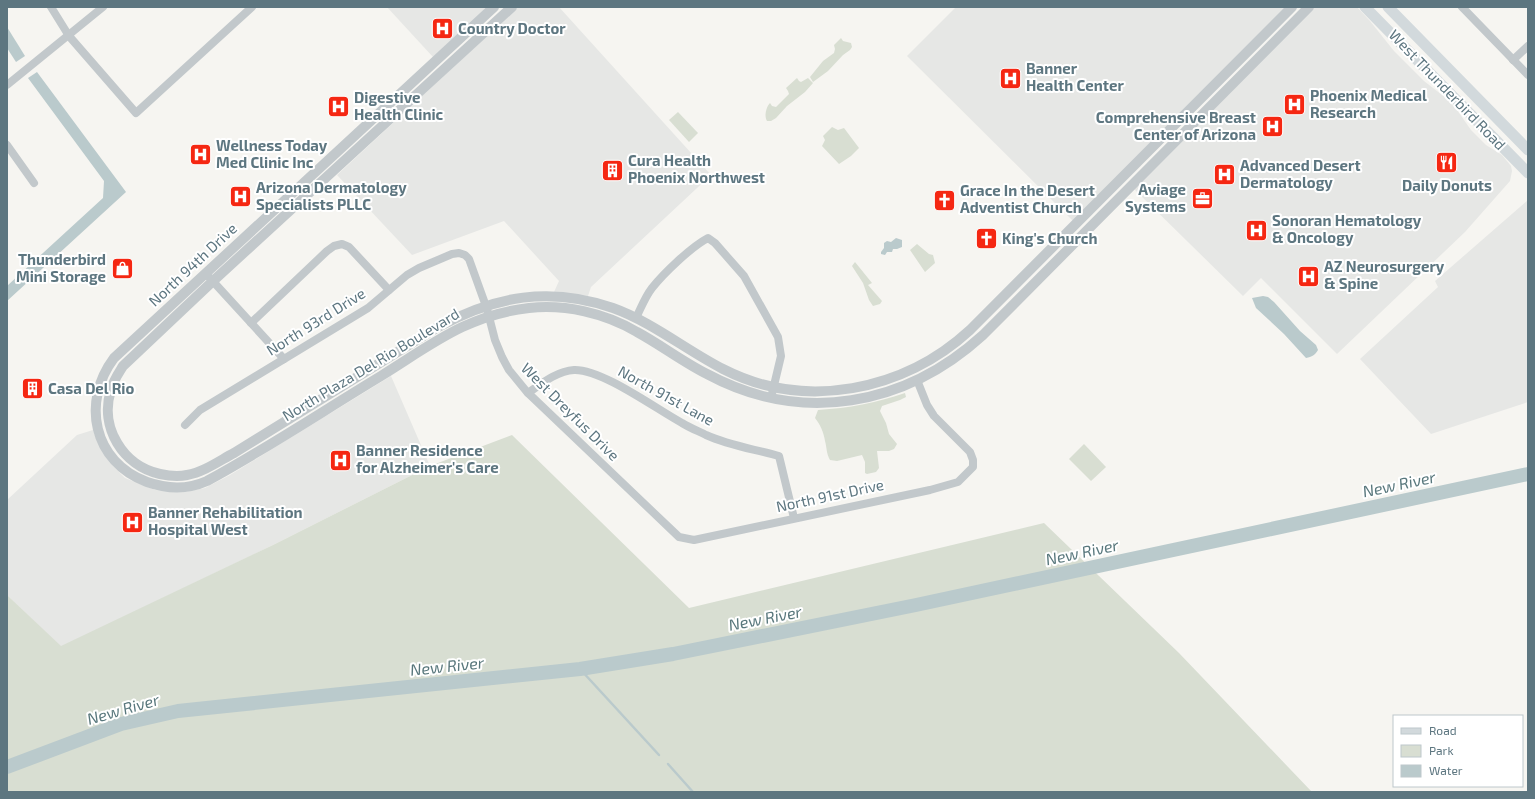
<svg xmlns="http://www.w3.org/2000/svg" width="1535" height="799" viewBox="0 0 1535 799" font-family="'Exo 2',sans-serif">
	<rect width="100%" height="100%" fill="#f6f5f1"/>
	<!-- built -->
	<g fill="#e6e7e5">
		<polygon points="387,7 488,7 433,57"/>
		<polygon points="518,7 559,7 711,175 591,287 588,296 554,292 559,281 504,221 412,255 337,175"/>
		<polygon points="956,7 1286,7 1073,221 907,56"/>
		<polygon points="1315,7 1357,7 1370,21 1394,51 1424,81 1446,98 1457,110 1471,130 1486,145 1502,155 1511,166 1512,171 1510,181 1465,232 1337,354 1261,278 1243,296 1134,189"/>
		<polygon points="1528,200 1528,402 1431,434 1360,359 1438,287 1435,281"/>
		<polygon points="391,376 430,466 273,545 61,647 7,595 7,500 77,435 93,430 96,438 103,453 110,463 125,478 155,490 185,492 205,488 230,475"/>
	</g>
	<!-- green -->
	<g fill="#d8ded2">
		<polygon points="841,38 843,41 851,43 852,47 850,50 843,55 828,71 813,82 810,77 823,61 834,53 835,49 834,45"/>
		<path d="M797,78L799,81L801,82L808,78L813,83L805,92L787,106L776,118L771,121H767C764,116 766,107 770,103L772,106L776,107L789,94L788,91L786,88Z"/>
		<polygon points="678,112 698,133 689,142 669,120"/>
		<polygon points="832,127 838,130 844,128 859,148 851,156 839,164 822,146 825,140 823,136"/>
		<polygon points="917,244 929,254 933,255 935,263 925,272 910,250"/>
		<polygon points="855,262 872,283 868,285 882,301 880,304 873,306 869,300 863,283 852,266"/>
		<path d="M905,393L906,397L900,400L882,406L880,411L886,423L889,434L897,444L894,449L889,451H877L879,468L876,472L867,474L865,473V462L862,455L837,461L830,460C826,453 827,448 825,441C824,433 820,424 815,418L818,410C849,408 876,403 905,393Z"/>
		<polygon points="512,435 689,608 1044,523 1179,653 1312,792 7,792 7,595 61,646 273,545 430,466"/>
		<polygon points="1084,444 1106,467 1091,481 1069,459"/>
	</g>
	<!-- water -->
	<g fill="#bacacc">
		<polygon points="7,27 25,56 16,62 7,48"/>
		<polygon points="37,72 126,192 7,301 7,286 103,198 104,181 28,78"/>
		<polygon points="896,238 902,240 902,247 897,249 893,249 892,252 887,252 885,255 881,254 881,252 884,248 884,243 887,241 891,242"/>
		<path d="M1263,296L1268,297L1274,302L1300,331L1316,345L1318,350C1315,355 1312,357 1306,358L1284,334L1256,308L1252,298Z"/>
	</g>
	<g fill="none" stroke-linecap="round" stroke-linejoin="round">
		<!-- stream -->
		<g stroke="#bacacc" stroke-width="2.5">
			<polyline points="580,669 659,755"/>
			<polyline points="668,764 693,792"/>
		</g>
		<!-- river -->
		<polyline stroke="#bacacc" stroke-width="14" points="7,767 121,724 178,711 580,669 673,654 916,605 1528,474"/>
		<!-- minor -->
		<g stroke="#c2c8cb" stroke-width="8">
			<polyline points="51,7 69,36 136,113 252,7"/>
			<polyline points="1462,7 1528,75"/>
			<polyline points="1513,60 1528,46"/>
			<polyline points="7,85 103,7"/>
			<polyline points="7,145 34,183"/>
			<polyline points="209,277 284,359"/>
			<path d="M636,318C641,308 645,297 652,288C664,273 691,247 708,238L715,243L744,276L778,337L781,356L771,398"/>
			<polyline points="251,323 327,251 334,246 342,244 349,247 389,290"/>
			<path d="M528,393C541,384 557,371 574,370C602,369 656,409 682,423C690,428 698,431 706,435C730,446 755,449 779,456L794,518"/>
			<polyline points="185,425 200,410 368,308 407,275 419,268 452,254 459,253 465,255 469,259 487,309 495,340 502,357 509,370 527,392 679,537 694,540 930,490 958,482 973,467 973,460 970,452 934,416 927,405 917,380"/>
		</g>
		<!-- tertiary -->
		<g stroke="#c2c8cb" stroke-width="10">
			<path d="M494,7L114,358C81,402 93,462 147,482C167,489 187,490 207,481C266,449 323,411 381,376C431,345 467,315 529,308C565,304 605,313 637,332C661,345 683,362 707,374C802,425 905,406 983,335L1309,7"/>
			<path d="M512,7L213,281L123,366C118,374 113,381 111,390C99,427 123,466 160,474C169,476 178,477 187,475C204,472 219,461 234,453L438,327C495,296 550,286 613,308C652,322 686,350 723,369C805,411 904,391 970,330L1292,7"/>
		</g>
		<!-- secondary -->
		<g stroke="#d2d9dc" stroke-width="11">
			<polyline points="1365,7 1528,173"/>
			<polyline points="1388,7 1528,150"/>
		</g>
	</g>
	<!-- icons -->
	<defs>
		<symbol id="hospital-square" viewBox="-11 -11 22 22"><rect x="-9" y="-9" width="18" height="18" rx="4" fill="#f52712" stroke="#fff"/><path d="M-5-5h3v3.5h4V-5h3V5h-3V1.5h-4V5h-3Z" fill="#fff"/></symbol>
		<symbol id="restaurant-square" viewBox="-11 -11 22 22"><rect x="-9" y="-9" width="18" height="18" rx="4" fill="#f52712" stroke="#fff"/><path d="M-5-6h1v4h1v-4h1v4h1v-4h1v5L-1.5 .5V6h-2V.5L-5-1ZM5-6V6H3V1.5H1.5Q1.5-4 5-6Z" fill="#fff"/></symbol>
		<symbol id="building-square" viewBox="-11 -11 22 22"><rect x="-9" y="-9" width="18" height="18" rx="4" fill="#f52712" stroke="#fff"/><path d="M-4-6H4V6H1V3H-1V6H-4ZM-2.5-4.3h1.7v1.8h-1.7ZM.8-4.3h1.7v1.8H.8ZM-2.5-1h1.7V.8h-1.7ZM.8-1h1.7V.8H.8Z" fill="#fff"/></symbol>
		<symbol id="office-square" viewBox="-11 -11 22 22"><rect x="-9" y="-9" width="18" height="18" rx="4" fill="#f52712" stroke="#fff"/><path d="M-6-3h4V-5.5h4V-3h4V5H-6ZM-1-4.5V-3h2v-1.5ZM-6 0V1H6V0Z" fill="#fff"/></symbol>
		<symbol id="church-square" viewBox="-11 -11 22 22"><rect x="-9" y="-9" width="18" height="18" rx="4" fill="#f52712" stroke="#fff"/><path d="M-1.2-6h2.4v3.5h3.3v2.4h-3.3V6h-2.4V-.1h-3.3v-2.4h3.3Z" fill="#fff"/></symbol>
		<symbol id="shop-square" viewBox="-11 -11 22 22"><rect x="-9" y="-9" width="18" height="18" rx="4" fill="#f52712" stroke="#fff"/><path d="M-5-2.5h2.3a2.7 3.5 0 0 1 5.4 0H5L5.5 6h-11ZM-1.5-2.5h3a1.5 2.3 0 0 0-3 0Z" fill="#fff"/></symbol>
	</defs>
	<g fill-rule="evenodd">
		<use href="#hospital-square" x="430" y="16" width="25" height="25"/>
		<use href="#hospital-square" x="998" y="66" width="25" height="25"/>
		<use href="#hospital-square" x="1282" y="92" width="25" height="25"/>
		<use href="#hospital-square" x="326" y="94" width="25" height="25"/>
		<use href="#hospital-square" x="1260" y="114" width="25" height="25"/>
		<use href="#hospital-square" x="188" y="142" width="25" height="25"/>
		<use href="#restaurant-square" x="1434" y="150" width="25" height="25"/>
		<use href="#building-square" x="600" y="158" width="25" height="25"/>
		<use href="#hospital-square" x="1212" y="162" width="25" height="25"/>
		<use href="#hospital-square" x="228" y="184" width="25" height="25"/>
		<use href="#office-square" x="1190" y="186" width="25" height="25"/>
		<use href="#church-square" x="932" y="188" width="25" height="25"/>
		<use href="#hospital-square" x="1244" y="218" width="25" height="25"/>
		<use href="#church-square" x="974" y="226" width="25" height="25"/>
		<use href="#shop-square" x="110" y="256" width="25" height="25"/>
		<use href="#hospital-square" x="1296" y="264" width="25" height="25"/>
		<use href="#building-square" x="20" y="376" width="25" height="25"/>
		<use href="#hospital-square" x="328" y="448" width="25" height="25"/>
		<use href="#hospital-square" x="120" y="510" width="25" height="25"/>
	</g>
	<g text-anchor="middle" stroke-width="4" stroke-linejoin="round" paint-order="stroke">
		<!-- poi labels -->
		<g font-size="15" font-weight="bold" fill="#5d7680" stroke="#fff" text-anchor="start">
			<text x="458" y="34">Country Doctor</text>
			<text x="1026" y="74">Banner<tspan x="1026" dy="17">Health Center</tspan></text>
			<text x="1310" y="101">Phoenix Medical<tspan x="1310" dy="17">Research</tspan></text>
			<text x="354" y="103">Digestive<tspan x="354" dy="17">Health Clinic</tspan></text>
			<text x="1256" y="123" text-anchor="end">Comprehensive Breast<tspan x="1256" dy="17">Center of Arizona</tspan></text>
			<text x="216" y="151">Wellness Today<tspan x="216" dy="17">Med Clinic Inc</tspan></text>
			<text x="628" y="166">Cura Health<tspan x="628" dy="17">Phoenix Northwest</tspan></text>
			<text x="1240" y="171">Advanced Desert<tspan x="1240" dy="17">Dermatology</tspan></text>
			<text x="1447" y="191" text-anchor="middle">Daily Donuts</text>
			<text x="256" y="193">Arizona Dermatology<tspan x="256" dy="17">Specialists PLLC</tspan></text>
			<text x="1186" y="195" text-anchor="end">Aviage<tspan x="1186" dy="17">Systems</tspan></text>
			<text x="960" y="196">Grace In the Desert<tspan x="960" dy="17">Adventist Church</tspan></text>
			<text x="1272" y="226">Sonoran Hematology<tspan x="1272" dy="17">&amp; Oncology</tspan></text>
			<text x="1002" y="244">King's Church</text>
			<text x="106" y="265" text-anchor="end">Thunderbird<tspan x="106" dy="17">Mini Storage</tspan></text>
			<text x="1324" y="272">AZ Neurosurgery<tspan x="1324" dy="17">&amp; Spine</tspan></text>
			<text x="48" y="394">Casa Del Rio</text>
			<text x="356" y="456">Banner Residence<tspan x="356" dy="17">for Alzheimer's Care</tspan></text>
			<text x="148" y="518">Banner Rehabilitation<tspan x="148" dy="17">Hospital West</tspan></text>
		</g>
		<!-- street labels -->
		<g font-size="15" fill="#5d7680" stroke="#fff">
			<text transform="translate(1447 90) rotate(46)" y="5">West Thunderbird Road</text>
			<text transform="translate(193 265) rotate(-43)" y="5">North 94th Drive</text>
			<text transform="translate(316 322) rotate(-32)" y="5">North 93rd Drive</text>
			<text transform="translate(371 365) rotate(-31)" y="5">North Plaza Del Rio Boulevard</text>
			<text transform="translate(666 396) rotate(29)" y="5">North 91st Lane</text>
			<text transform="translate(570 412) rotate(45)" y="5">West Dreyfus Drive</text>
			<text transform="translate(830 496) rotate(-12)" y="5">North 91st Drive</text>
		</g>
		<!-- water labels -->
		<g font-size="16" font-style="italic" fill="#58777c" stroke="#fff">
			<text transform="translate(1399 484) rotate(-12)" y="6">New River</text>
			<text transform="translate(1082 552) rotate(-12)" y="6">New River</text>
			<text transform="translate(765 618) rotate(-11)" y="6">New River</text>
			<text transform="translate(447 666) rotate(-6)" y="6">New River</text>
			<text transform="translate(123 709) rotate(-16)" y="6">New River</text>
		</g>
	</g>
	<!-- border -->
	<rect width="1535" height="799" fill="none" stroke="#5d7680" stroke-width="16"/>
	<!-- legend -->
	<rect x="1393" y="715" width="130" height="72" fill="#ffffff" stroke="#bec8cc"/>
	<rect x="1401" y="728" width="20" height="6" fill="#d2d9dc" stroke="#bec8cc"/>
	<text x="1429" y="735" font-size="12" fill="#5d7680">Road</text>
	<rect x="1401" y="745" width="20" height="12" fill="#d8ded2" stroke="#bec8cc"/>
	<text x="1429" y="755" font-size="12" fill="#5d7680">Park</text>
	<rect x="1401" y="765" width="20" height="12" fill="#bacacc" stroke="#bec8cc"/>
	<text x="1429" y="775" font-size="12" fill="#5d7680">Water</text>
</svg>
